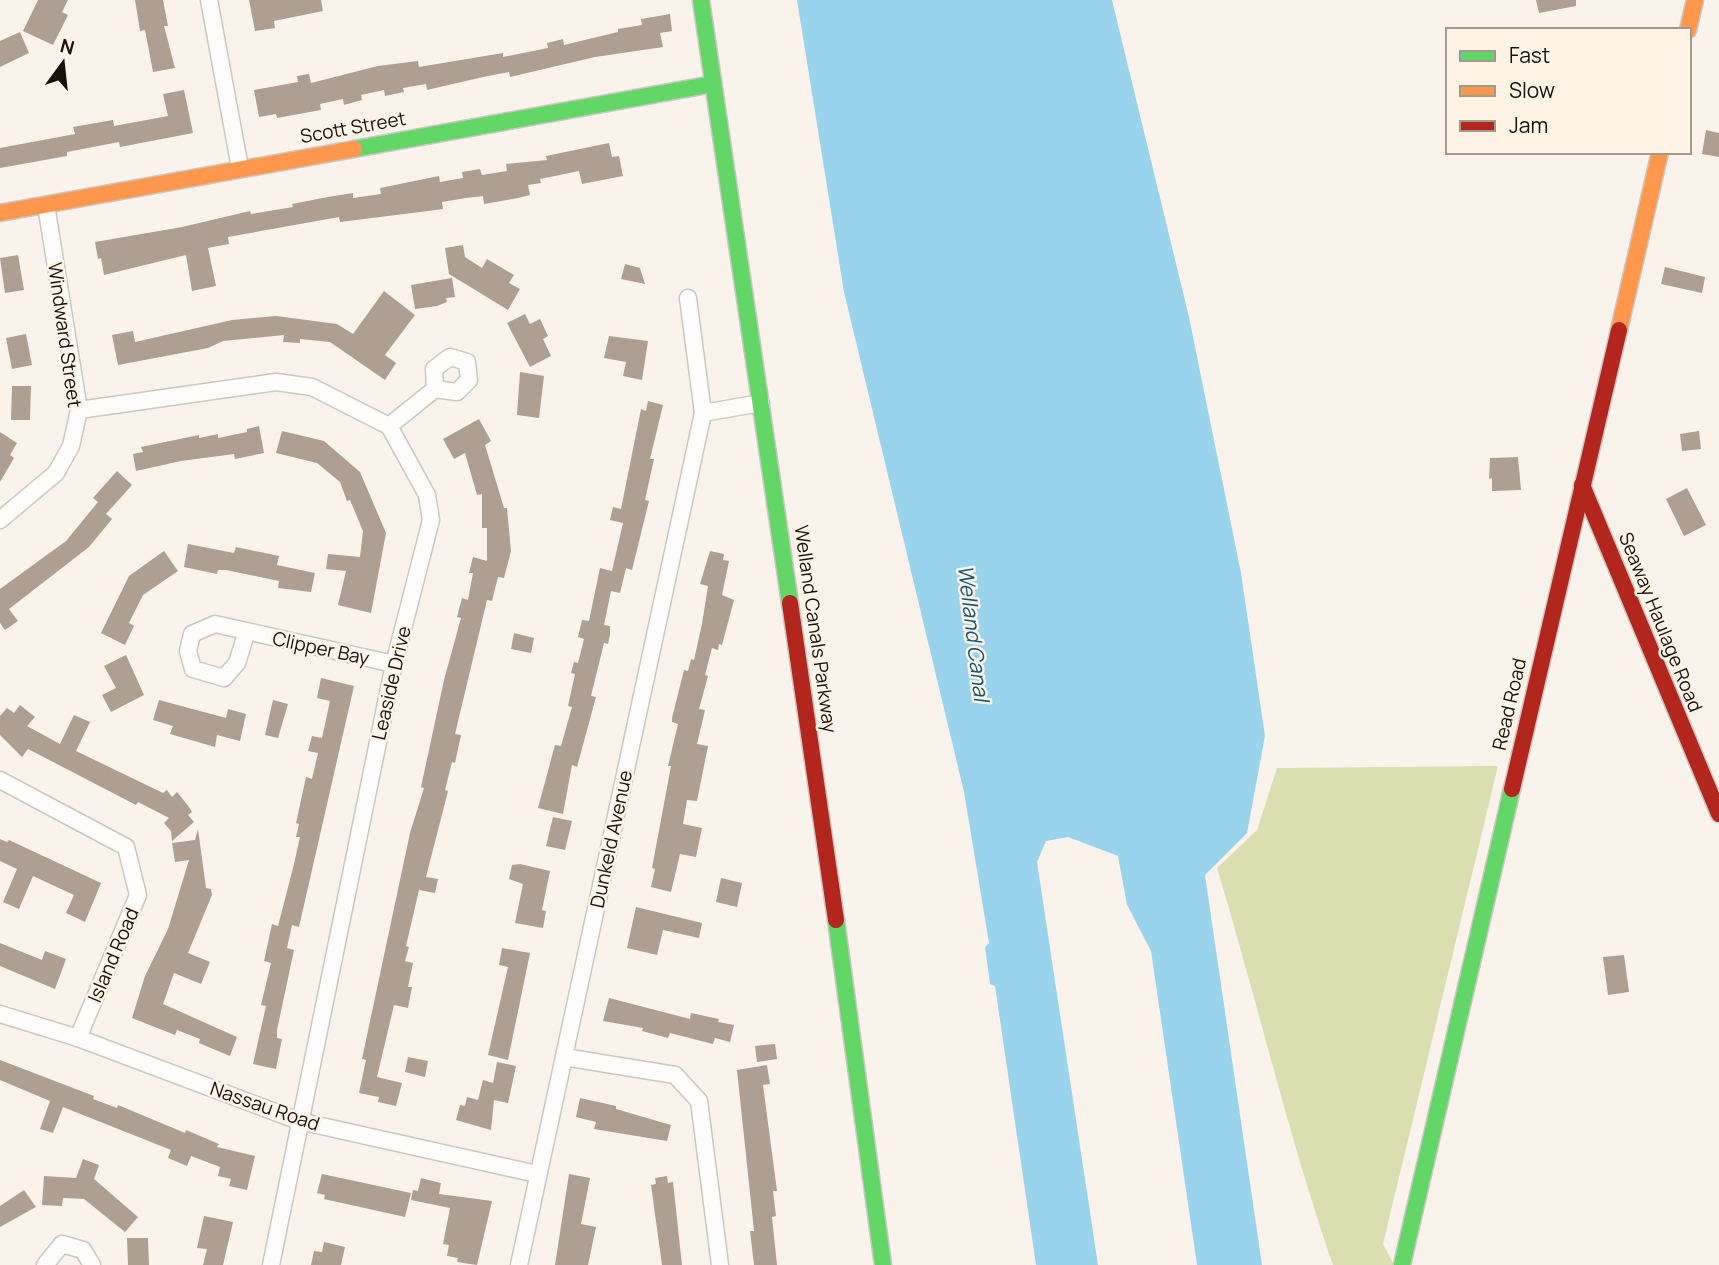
<svg xmlns="http://www.w3.org/2000/svg" width="1719" height="1265" viewBox="0 0 1719 1265" font-family="Manrope,sans-serif">
	<rect width="100%" height="100%" fill="#f9f3ec"/>
	<!-- forest -->
	<path fill="#dbdeb1" d="M1498,766L1383,1244L1394,1265H1333C1288,1135 1257,1000 1217,868L1257,830L1277,768Z"/>
	<!-- water -->
	<polygon fill="#9ad4ec" points="797,0 1112,0 1189,317 1241,573 1265,736 1247,833 1205,875 1262,1265 1197,1265 1151,951 1127,905 1118,856 1068,837 1046,841 1037,862 1098,1265 1036,1265 995,986 990,984 985,947 989,943 964,792 844,292"/>
	<!-- building -->
	<g fill="#ad9f92">
		<polygon points="38,0 68,0 62,12 68,15 53,45 23,31"/>
		<polygon points="135,0 163,0 168,26 164,26 175,68 153,72 145,30 140,31"/>
		<polygon points="249,0 321,0 323,11 274,21 275,28 255,31"/>
		<polygon points="1536,0 1576,0 1576,6 1539,13"/>
		<polygon points="670,14 672,31 660,33 663,47 595,57 510,77 509,72 483,77 427,90 426,84 403,88 404,92 385,96 384,90 361,95 362,100 344,105 343,99 320,104 321,110 277,118 276,114 259,117 254,90 298,82 297,76 309,74 311,83 378,66 418,61 419,67 503,53 503,57 548,48 547,43 563,39 564,45 618,32 618,29 642,25 641,19"/>
		<polygon points="20,32 29,53 0,67 0,41"/>
		<polygon points="184,90 193,133 120,147 119,142 67,152 67,156 0,168 0,148 75,134 73,127 113,120 114,126 168,116 163,94"/>
		<polygon points="1706,130 1719,133 1719,157 1702,154"/>
		<polygon points="609,143 612,157 619,156 623,176 582,184 579,171 540,179 541,183 528,185 530,195 518,198 484,204 483,196 466,198 442,202 443,209 428,211 340,222 339,217 228,237 229,244 208,248 216,286 192,291 186,255 104,275 101,258 98,259 95,242 182,227 250,211 251,214 293,207 292,204 328,197 353,193 353,198 381,194 380,188 439,176 440,182 463,178 462,172 480,169 482,175 507,171 506,164 547,160 546,156"/>
		<polygon points="463,245 465,257 482,268 487,259 514,275 509,283 520,289 508,310 449,274 445,248"/>
		<polygon points="18,255 24,290 5,293 0,258"/>
		<polygon points="625,264 640,268 645,284 621,279"/>
		<polygon points="1665,267 1705,277 1702,293 1661,284"/>
		<polygon points="452,278 455,297 446,298 447,302 437,306 415,309 411,285"/>
		<polygon points="384,291 415,315 385,355 396,363 385,380 330,342 300,339 300,343 283,342 284,335 223,341 208,348 118,365 112,335 133,331 135,342 232,320 276,316 337,324 353,334"/>
		<polygon points="525,314 530,324 540,319 548,336 543,339 551,356 530,367 507,323"/>
		<polygon points="26,334 32,365 12,369 6,338"/>
		<polygon points="609,336 648,341 642,380 623,376 626,362 604,358"/>
		<polygon points="520,372 544,376 539,418 517,415"/>
		<polygon points="12,386 31,386 30,420 11,420"/>
		<polygon points="648,401 663,405 650,459 654,459 645,500 649,501 632,570 626,568 620,593 611,591 604,625 610,626 610,635 608,644 604,643 591,696 596,697 577,767 572,765 563,814 538,808 555,745 561,746 572,707 568,706 575,674 571,673 574,662 578,663 584,639 578,637 582,620 589,621 600,568 612,571 623,523 610,520 613,507 621,509 641,409 646,411"/>
		<polygon points="479,419 491,441 485,445 504,508 507,508 511,551 504,578 498,577 492,601 487,600 455,734 461,735 455,763 452,762 445,790 448,791 426,877 438,879 435,893 419,890 406,946 409,947 405,961 413,963 408,987 412,987 408,1008 394,1005 377,1077 402,1083 396,1106 378,1102 379,1097 359,1093 366,1060 362,1059 410,833 424,788 421,787 444,680 461,618 457,617 462,598 468,600 473,573 469,573 473,557 487,561 487,528 482,528 482,494 477,495 465,453 454,459 443,439"/>
		<polygon points="259,426 264,453 235,459 234,454 181,461 136,471 133,454 143,452 141,447 199,435 199,438 218,434 218,438 247,432 247,429"/>
		<polygon points="282,431 324,441 360,472 386,533 371,613 338,605 346,571 326,569 328,554 360,557 363,531 350,500 347,501 340,482 317,463 276,453"/>
		<polygon points="1699,431 1701,449 1682,451 1680,434"/>
		<polygon points="0,432 17,443 10,455 14,458 0,482"/>
		<polygon points="1518,457 1521,490 1492,491 1492,478 1489,479 1490,458"/>
		<polygon points="117,471 132,485 106,514 112,519 89,547 9,609 18,621 5,630 0,623 0,589 66,541 98,502 93,498"/>
		<polygon points="1687,488 1706,525 1684,536 1666,499"/>
		<polygon points="188,544 234,553 236,547 279,556 277,565 315,573 311,592 278,588 279,581 226,570 218,570 217,574 184,567"/>
		<polygon points="164,551 178,571 143,595 129,623 134,626 125,645 101,633 129,576"/>
		<polygon points="710,551 724,554 723,560 729,561 722,595 734,600 722,645 719,644 718,650 712,648 705,675 708,676 699,709 705,710 697,744 708,746 697,801 687,800 683,824 702,828 696,857 680,854 671,892 651,887 655,869 652,868 671,766 668,766 678,724 672,722 672,718 684,670 688,671 691,659 694,660 702,624 708,586 700,584"/>
		<polygon points="514,633 534,638 531,653 511,649"/>
		<polygon points="126,655 144,695 111,712 102,695 116,688 104,666"/>
		<polygon points="321,678 354,686 299,927 292,925 287,948 294,950 277,1030 277,1038 282,1039 276,1069 253,1064 266,1006 261,1005 271,963 264,961 272,924 278,926 294,864 300,837 296,837 299,824 296,823 306,777 312,779 318,753 308,751 312,736 322,738 330,701 317,698"/>
		<polygon points="159,700 226,718 228,709 246,714 240,741 217,735 215,747 170,734 173,726 153,720"/>
		<polygon points="273,700 288,704 278,738 265,735"/>
		<polygon points="20,705 35,717 27,726 60,744 74,715 90,722 76,751 163,793 167,790 172,797 177,792 189,807 192,812 188,815 194,822 172,841 171,831 164,823 169,818 138,802 136,805 28,749 22,757 0,735 0,716 7,708 14,713"/>
		<polygon points="553,817 572,821 565,850 546,846"/>
		<polygon points="198,829 206,888 211,889 212,895 188,953 210,962 201,984 174,973 163,1004 237,1037 230,1056 199,1043 200,1039 177,1030 175,1035 132,1018 145,976 168,929 189,860 175,862 172,843 195,840"/>
		<polygon points="0,839 7,842 9,840 101,883 85,922 66,913 74,895 33,876 19,909 3,902 17,869 0,861"/>
		<polygon points="520,864 550,871 542,910 546,911 543,928 515,923 523,884 509,879 512,865"/>
		<polygon points="721,878 742,883 737,907 716,902"/>
		<polygon points="636,907 702,923 699,938 663,930 657,955 627,948"/>
		<polygon points="0,943 42,960 45,951 66,959 55,989 0,966"/>
		<polygon points="502,948 530,953 508,1060 488,1055 508,967 499,965"/>
		<polygon points="1624,955 1629,992 1608,995 1603,957"/>
		<polygon points="609,998 690,1019 691,1013 719,1019 718,1022 734,1025 730,1042 715,1038 713,1044 670,1033 668,1038 642,1031 643,1028 603,1021"/>
		<polygon points="775,1044 777,1059 757,1062 755,1046"/>
		<polygon points="408,1057 428,1061 425,1077 405,1072"/>
		<polygon points="0,1060 94,1096 93,1099 117,1108 118,1105 185,1133 186,1130 219,1144 217,1147 255,1156 247,1190 229,1186 231,1179 218,1176 220,1167 191,1156 187,1166 168,1158 171,1150 63,1107 53,1133 40,1129 50,1101 0,1080"/>
		<polygon points="497,1062 516,1066 508,1103 494,1100 491,1130 456,1120 460,1105 465,1106 467,1097 478,1100 483,1080 493,1083"/>
		<polygon points="767,1065 770,1084 763,1085 777,1191 773,1191 776,1216 772,1217 777,1265 754,1265 750,1231 754,1231 737,1070"/>
		<polygon points="580,1098 616,1106 616,1109 671,1125 667,1141 594,1129 596,1122 576,1117"/>
		<polygon points="83,1159 99,1165 94,1179 138,1217 125,1232 84,1199 63,1198 62,1206 42,1205 44,1176 76,1178"/>
		<polygon points="322,1174 411,1193 405,1217 324,1199 325,1195 317,1193"/>
		<polygon points="569,1174 590,1178 581,1224 596,1227 588,1265 555,1265"/>
		<polygon points="667,1176 668,1183 673,1182 682,1265 662,1265 651,1185 656,1184 655,1178"/>
		<polygon points="421,1178 441,1183 439,1194 492,1201 477,1265 457,1262 458,1258 447,1256 449,1245 443,1244 450,1208 411,1200 413,1190 418,1191"/>
		<polygon points="24,1190 36,1207 0,1227 0,1206"/>
		<polygon points="204,1216 233,1222 223,1265 203,1265 207,1249 197,1248"/>
		<polygon points="127,1238 148,1238 149,1265 128,1265"/>
		<polygon points="324,1242 345,1247 341,1265 311,1265 314,1251 322,1252"/>
	</g>
	<g fill="none" stroke-linecap="round" stroke-linejoin="round">
		<defs>
			<g id="street">
				<polyline points="209,0 240,168"/>
				<polyline points="79,410 276,382 312,387 389,426 427,495 431,520 394,664 271,1265"/>
				<polyline points="703,413 761,403"/>
				<polyline points="389,426 435,389 434,369 450,357 467,362 469,380 457,392 435,389"/>
				<polyline points="0,520 56,473 71,446 79,410 46,205"/>
				<polyline points="247,631 237,663 224,678 193,669 188,651 192,634 215,624 394,664"/>
				<polyline points="0,780 126,847 138,895 78,1038"/>
				<polyline points="0,1014 78,1038 299,1121 537,1174"/>
				<polyline points="564,1057 675,1075 699,1101 720,1265"/>
				<polyline points="45,1265 62,1244 83,1250 92,1265"/>
				<polyline points="519,1265 703,413 688,298"/>
			</g>
			<g id="fast">
				<polyline points="701,0 790,603"/>
				<polyline points="354,149 713,84"/>
				<polyline points="836,920 883,1265"/>
				<polyline points="1402,1265 1512,789"/>
			</g>
			<g id="slow">
				<polyline points="1688,30 1695,0"/>
				<polyline points="0,213 354,149"/>
				<polyline points="1619,330 1660,152"/>
			</g>
			<g id="jam">
				<polyline points="1582,485 1719,814"/>
				<polyline points="790,603 836,920"/>
				<polyline points="1512,789 1619,330"/>
			</g>
		</defs>
		<!-- street casing -->
		<use href="#street" stroke="#ccc7c1" stroke-width="19"/>
		<!-- fast casing -->
		<use href="#fast" stroke="#ccc7c1" stroke-width="19"/>
		<!-- slow casing -->
		<use href="#slow" stroke="#ccc7c1" stroke-width="19"/>
		<!-- jam casing -->
		<use href="#jam" stroke="#ccc7c1" stroke-width="19"/>
		<!-- street -->
		<use href="#street" stroke="#fefdfc" stroke-width="16"/>
		<!-- fast -->
		<use href="#fast" stroke="#63d668" stroke-width="16"/>
		<!-- slow -->
		<use href="#slow" stroke="#ff974d" stroke-width="16"/>
		<!-- jam -->
		<use href="#jam" stroke="#b3261e" stroke-width="16"/>
	</g>
	<g text-anchor="middle" stroke-width="5" stroke-linejoin="round" paint-order="stroke">
		<!-- street labels -->
		<g font-size="19" fill="#17120d" stroke="#fff3e6">
			<text transform="translate(353 127) rotate(-10)" y="7">Scott Street</text>
			<text transform="translate(65 335) rotate(82)" y="7">Windward Street</text>
			<text transform="translate(1661 622) rotate(68)" y="7">Seaway Haulage Road</text>
			<text transform="translate(816 629) rotate(82)" y="7">Welland Canals Parkway</text>
			<text transform="translate(321 648) rotate(12)" y="7">Clipper Bay</text>
			<text transform="translate(391 683) rotate(-77)" y="7">Leaside Drive</text>
			<text transform="translate(1509 704) rotate(-77)" y="7">Read Road</text>
			<text transform="translate(611 839) rotate(-78)" y="7">Dunkeld Avenue</text>
			<text transform="translate(113 955) rotate(-67)" y="7">Island Road</text>
			<text transform="translate(265 1106) rotate(19)" y="7">Nassau Road</text>
		</g>
		<!-- water labels -->
		<g font-size="21" font-style="italic" fill="#115670" stroke="#fff3e6">
			<text transform="translate(973 633) rotate(83)" y="7">Welland Canal</text>
		</g>
	</g>
	<!-- legend -->
	<rect x="1446" y="28" width="245" height="126" fill="#fff3e6" stroke="#a2998f" stroke-width="2"/>
	<rect x="1460" y="51" width="35" height="10" fill="#63d668" stroke="#a2998f" stroke-width="2"/>
	<text x="1509" y="63" font-size="21" fill="#17120d">Fast</text>
	<rect x="1460" y="86" width="35" height="10" fill="#ff974d" stroke="#a2998f" stroke-width="2"/>
	<text x="1509" y="98" font-size="21" fill="#17120d">Slow</text>
	<rect x="1460" y="121" width="35" height="10" fill="#b3261e" stroke="#a2998f" stroke-width="2"/>
	<text x="1509" y="133" font-size="21" fill="#17120d">Jam</text>
	<!-- north arrow -->
	<g transform="translate(63 63) rotate(15)" stroke="#fff3e6" stroke-width="5" paint-order="stroke">
	<path d="M0-5L12 26L0 18L-12 26Z" fill="#17120d"/>
	<text y="-10" font-size="19" font-weight="bold" text-anchor="middle" fill="#17120d">N</text>
	</g>
</svg>
